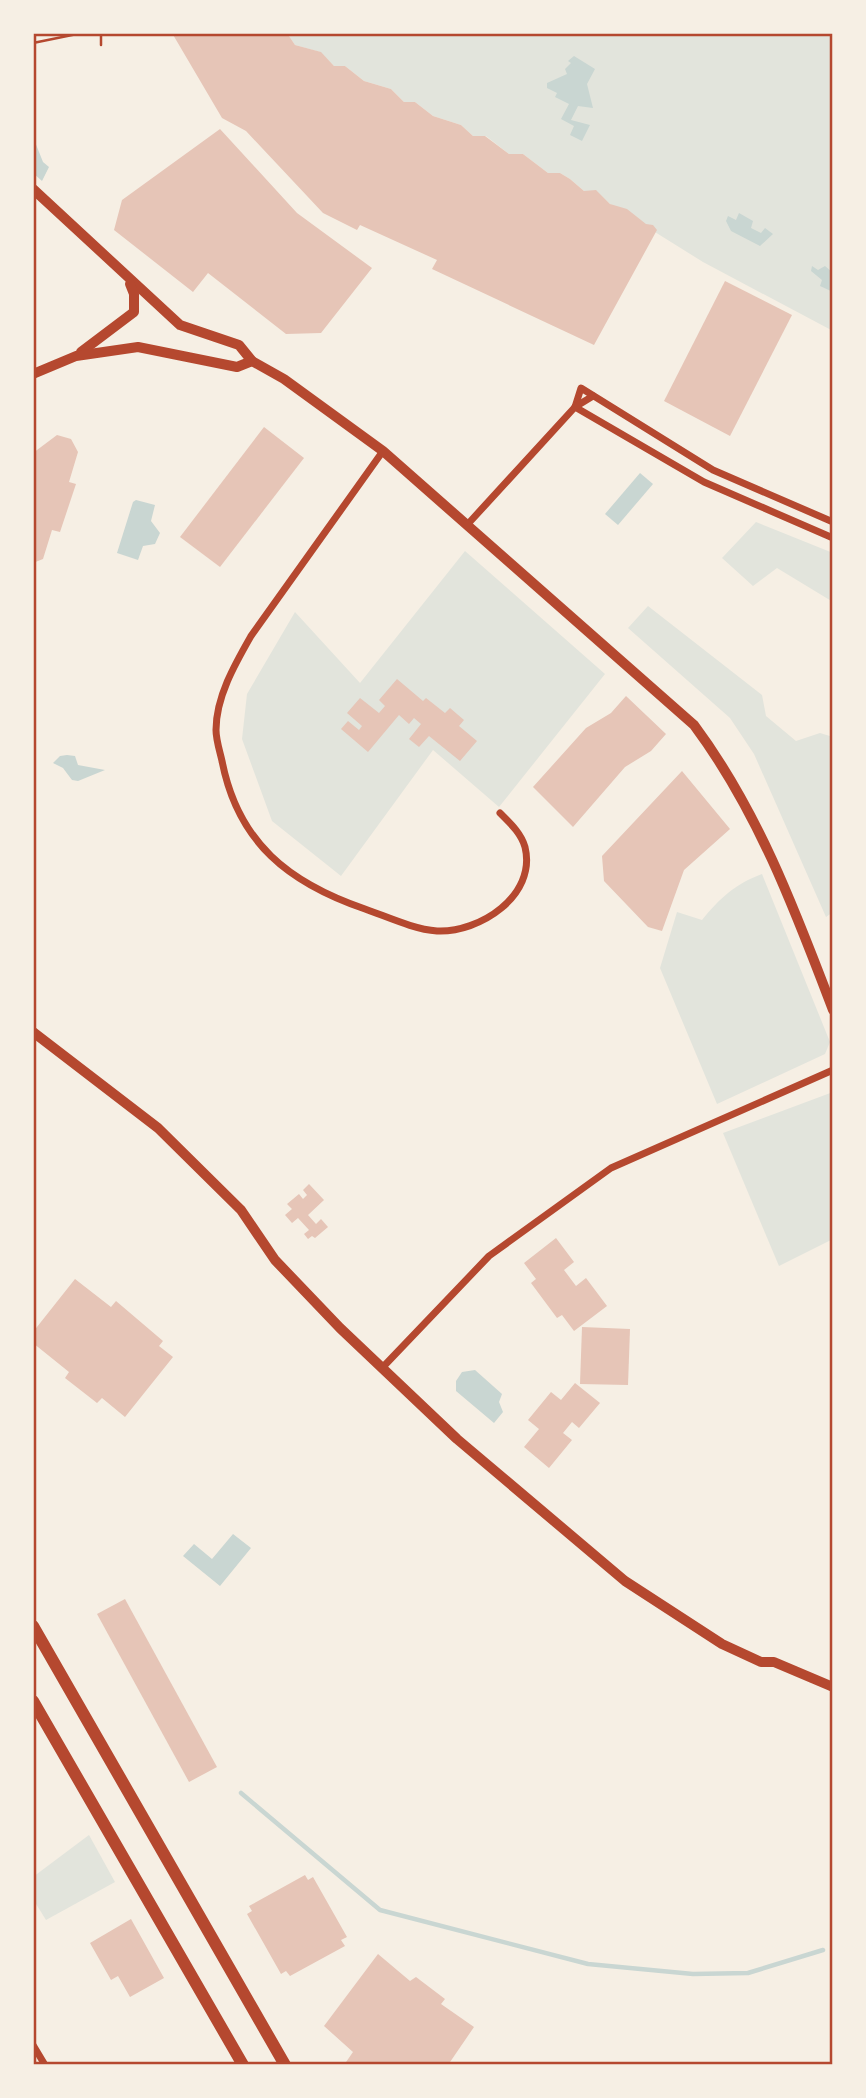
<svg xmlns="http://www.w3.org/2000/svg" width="866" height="2098" viewBox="0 0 866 2098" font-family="Cabin,sans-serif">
	<rect width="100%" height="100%" fill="#f6efe4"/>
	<!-- green -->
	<g fill="#e2e4dc">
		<polygon points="287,33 833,33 833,331 703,262 610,204 596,191 584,191 570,179 560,173 548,173 523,154 509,154 486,136 473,136 461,125 433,116 415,102 404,102 391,89 364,81 345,66 334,66 320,52 295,45"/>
		<polygon points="756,522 833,553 833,602 777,568 753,586 722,558"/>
		<polygon points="465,551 605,674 499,807 433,750 341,876 272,821 242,739 247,694 295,612 360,683"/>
		<polygon points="648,606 762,695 766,716 796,741 820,733 833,737 833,912 826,917 754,754 730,718 628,628"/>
		<path d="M762,874L830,1042L825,1054L717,1104L660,968L677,912L702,920C720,898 735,884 762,874Z"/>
		<polygon points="833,1092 833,1239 779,1266 723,1133"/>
		<polygon points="89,1835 115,1882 46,1920 33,1899 33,1877"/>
	</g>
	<!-- water -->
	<g fill="#c9d6d2">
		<polygon points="574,56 595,69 587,84 593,108 578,106 571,120 590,125 582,141 570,135 574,126 561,119 569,104 555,97 557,93 547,88 547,83 567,74 565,69 571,63 568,61"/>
		<polygon points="33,137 43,162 49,167 42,181 33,173"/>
		<polygon points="739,213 753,221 751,228 761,233 765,228 773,234 760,246 731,231 726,221 728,216 736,220"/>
		<polygon points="812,266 818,270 825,266 832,272 833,292 820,286 822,280 811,271"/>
		<polygon points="640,473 653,484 618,525 605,514"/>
		<polygon points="136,500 155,505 151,521 160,533 155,544 143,546 138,560 117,553 133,502"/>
		<polygon points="67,755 75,756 78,765 105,770 78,781 72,780 63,768 53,763 60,756"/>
		<polygon points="475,1370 502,1394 499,1402 503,1412 494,1423 456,1391 456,1381 462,1372"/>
		<polygon points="233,1534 251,1548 220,1586 183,1556 194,1544 212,1559"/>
	</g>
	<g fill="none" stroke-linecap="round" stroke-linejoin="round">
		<!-- stream -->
		<polyline stroke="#c9d6d2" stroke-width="4.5" points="241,1793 380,1910 588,1964 693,1974 748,1973 823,1950"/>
	</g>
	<!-- building -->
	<g fill="#e6c5b7">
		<polygon points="172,33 287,33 295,45 321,52 334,66 345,66 364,81 391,89 404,102 415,102 433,116 461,125 473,136 485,136 509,154 523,154 548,173 560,173 570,179 584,191 596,190 610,204 627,209 646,224 653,225 657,230 594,345 432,269 437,260 360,225 357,230 323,213 246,131 222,118"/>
		<polygon points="220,129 297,213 372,268 321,333 286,334 208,273 193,292 114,230 122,200"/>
		<polygon points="725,281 792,315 730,436 664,401"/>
		<polygon points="264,427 304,458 220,567 180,537"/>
		<polygon points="57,435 71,439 78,452 69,482 76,484 60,532 52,530 43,559 33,563 33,453"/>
		<polygon points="397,679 423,701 426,698 445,713 450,708 464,720 459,726 477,741 460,761 429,736 419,747 409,739 421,724 414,718 409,724 399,715 368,752 341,729 348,721 359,730 362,726 347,713 360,698 379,713 385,706 379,700"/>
		<polygon points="626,696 666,734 651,751 625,767 573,827 533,787 586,728 611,713"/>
		<polygon points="682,771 730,829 684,870 662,931 648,927 604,881 602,856"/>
		<polygon points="309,1184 324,1200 308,1215 316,1224 321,1219 328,1227 315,1238 312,1236 308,1239 304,1234 309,1230 298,1218 292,1223 285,1215 292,1209 287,1204 299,1194 303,1199 307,1195 303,1190"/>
		<polygon points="556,1238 574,1262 564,1270 576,1286 586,1278 607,1306 574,1331 562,1315 557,1318 531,1283 536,1279 524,1263"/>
		<polygon points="75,1279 111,1307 116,1301 163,1341 159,1346 173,1357 125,1417 102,1398 97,1403 65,1378 69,1372 33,1343 33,1332"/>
		<polygon points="582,1327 630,1329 628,1385 580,1384"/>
		<polygon points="575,1383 600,1403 579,1428 572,1422 563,1433 572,1440 549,1468 524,1447 539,1429 528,1420 551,1392 561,1400"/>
		<polygon points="125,1599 217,1767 189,1782 97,1614"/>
		<polygon points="305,1875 308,1880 313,1877 347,1937 341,1940 345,1946 290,1976 286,1971 281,1974 247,1914 252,1911 249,1906"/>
		<polygon points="131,1919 164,1978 130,1997 118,1976 111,1980 90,1943"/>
		<polygon points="378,1954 410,1981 416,1977 445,1999 441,2004 474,2027 448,2065 344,2065 353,2052 324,2026"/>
	</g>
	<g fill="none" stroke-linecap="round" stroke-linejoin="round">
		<!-- path -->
		<g stroke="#b5482f" stroke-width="2.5">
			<polyline points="101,33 101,45"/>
			<polyline points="33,43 82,33"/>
		</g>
		<!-- minor -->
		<g stroke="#b5482f" stroke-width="7">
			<polyline points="575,407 581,388 713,470 833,522"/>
			<polyline points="575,407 704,482 833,538"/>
			<path d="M383,451L251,636C235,664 216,697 216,730C216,740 220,752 222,761C238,843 289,883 365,909C388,917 413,929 437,931C479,933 537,896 525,847C521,833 510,823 500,813"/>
			<polyline points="467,525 575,407 593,396"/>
			<polyline points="383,1367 489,1256 611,1168 833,1070"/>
			<polyline points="33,2045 45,2065"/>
		</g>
		<!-- tertiary -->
		<g stroke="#b5482f" stroke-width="10">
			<path d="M33,189L180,325L239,345L252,361L284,379L383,451L694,725C758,811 795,910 833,1010"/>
			<polyline points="81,352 134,312 134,294 130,284"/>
			<polyline points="33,374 76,356 138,347 237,367 252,361"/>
			<polyline points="33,1032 158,1128 241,1210 275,1260 340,1328 457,1439 625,1581 722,1644 761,1662 774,1662 833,1687"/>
		</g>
		<!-- secondary -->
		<g stroke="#b5482f" stroke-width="12">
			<polyline points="33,1626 285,2065"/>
			<polyline points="33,1701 243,2065"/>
		</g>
	</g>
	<!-- border -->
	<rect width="866" height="2098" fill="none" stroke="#f6efe4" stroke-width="70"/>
	<rect x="35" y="35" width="796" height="2028" fill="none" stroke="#b5482f" stroke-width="2.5"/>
</svg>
